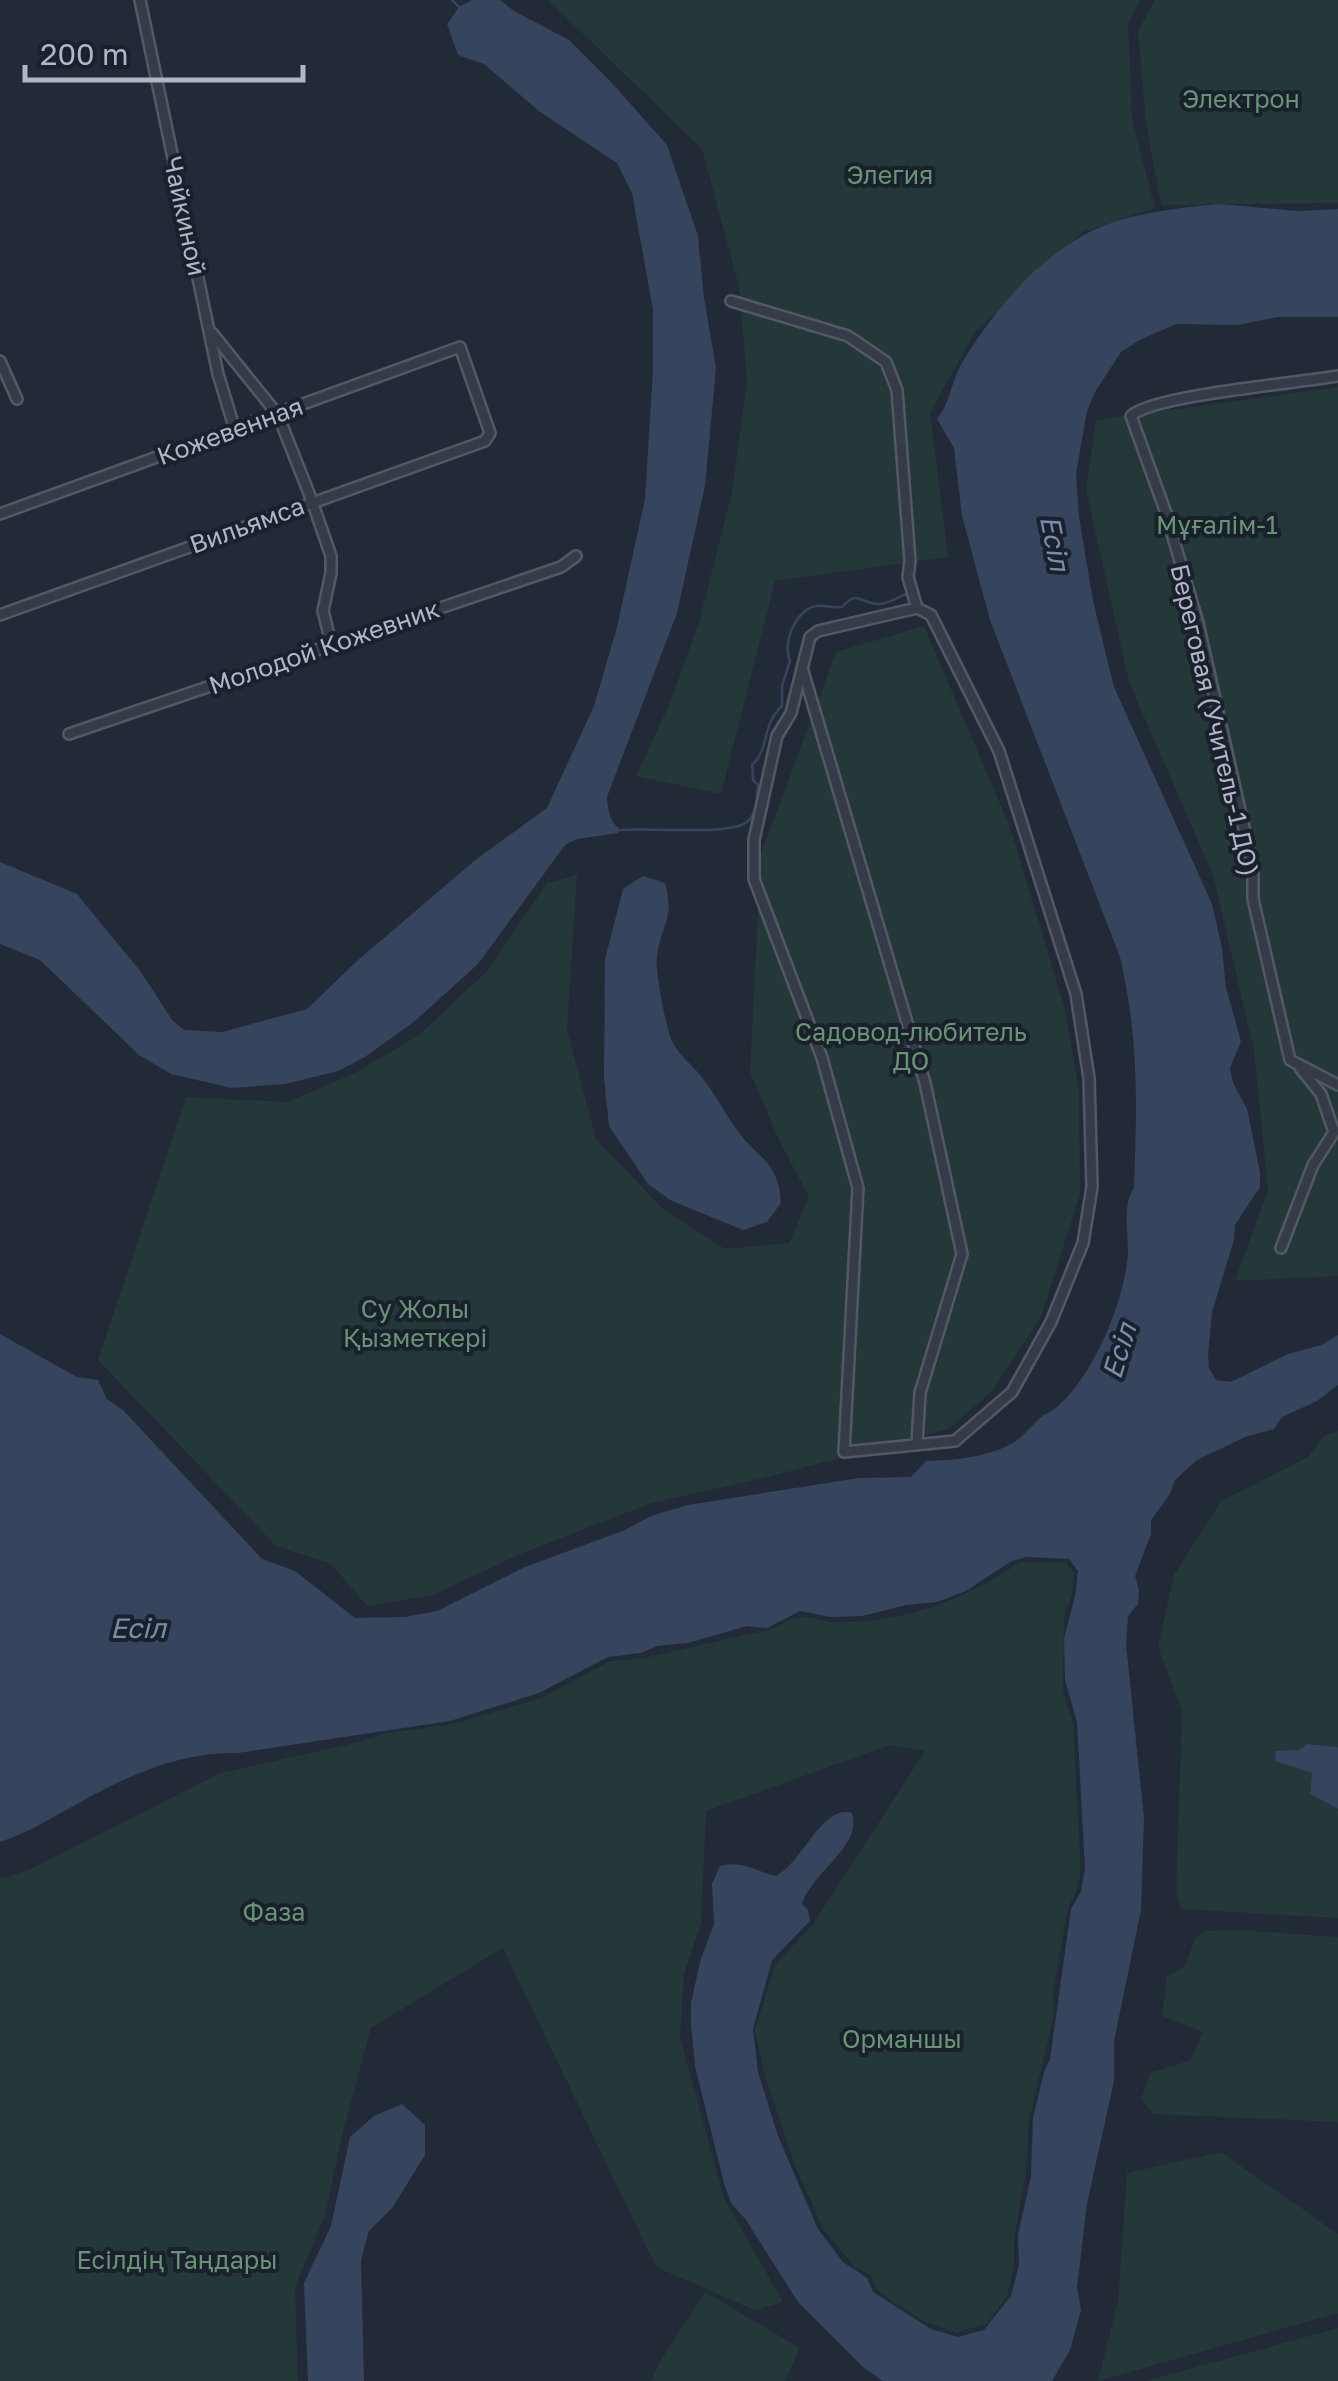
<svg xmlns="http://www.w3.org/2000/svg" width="1338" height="2381" viewBox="0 0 1338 2381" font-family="'Golos Text',sans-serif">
	<rect width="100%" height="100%" fill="#222a37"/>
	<!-- green -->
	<g fill="#243739">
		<polygon points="548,0 1141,0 1128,23 1132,120 1155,208 1083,232 975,332 930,413 948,557 775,581 721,794 636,776 669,705 699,622 732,492 747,379 739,287 702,149"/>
		<polygon points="1155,0 1338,0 1338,203 1161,205 1146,124 1138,31"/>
		<polygon points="1338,387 1338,1276 1235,1281 1268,1190 1254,1051 1213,875 1129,682 1086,489 1096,420"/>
		<polygon points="924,626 1010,827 1064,1006 1079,1090 1080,1194 1041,1317 991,1392 949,1429 772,1476 652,1503 520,1554 433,1595 367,1606 331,1564 276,1546 98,1360 186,1097 287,1102 351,1075 419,1035 487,971 547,883 577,875 567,1030 596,1139 663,1209 725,1249 789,1243 809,1197 780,1142 750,1072 761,854 836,652"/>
		<polygon points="1338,1431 1338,1747 1308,1744 1276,1761 1312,1773 1310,1794 1338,1809 1338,1918 1181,1909 1176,1892 1182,1711 1158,1647 1174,1575 1221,1501 1308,1457 1325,1435"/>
		<path d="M1020,1562H1066L1074,1573L1072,1595L1064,1616L1063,1691L1073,1723L1081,1871L1077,1890L1068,1908L1053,1993L1054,2015L1029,2121L1026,2174L1014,2238V2267L1007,2296L988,2323L957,2333L924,2321L891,2301L876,2289L871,2275L856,2268L823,2229L795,2166L765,2076L755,2030L775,1965L813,1924L925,1751L890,1745L706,1811L701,1923L684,1974L680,2037L724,2198L783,2302L755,2310L656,2267L503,1948L371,2028L342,2135L325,2216L295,2287L298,2381H0V1879L31,1869L220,1773L359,1742L387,1733L453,1724L541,1698L610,1661L645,1658L752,1633C776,1633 784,1618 802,1617C812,1616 822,1621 832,1622C900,1625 965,1600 1020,1562Z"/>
		<polygon points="1240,1930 1338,1937 1338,2122 1154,2114 1141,2099 1150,2073 1191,2060 1203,2032 1162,2016 1167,1976 1185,1966 1195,1938 1205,1931"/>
		<polygon points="1221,2152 1338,2234 1338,2313 1098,2381 1118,2301 1127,2173"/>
		<polygon points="705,2292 800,2348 785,2381 651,2381 659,2363"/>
		<polygon points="1338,2328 1338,2381 1146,2381"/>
	</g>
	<!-- water -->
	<g fill="#36445e">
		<path d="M472,0H500L514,11L569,40L611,82L667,145L698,236L704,298L716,368L705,486L677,613L607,797C608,813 610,820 620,830L618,833L577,839L565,845L478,964L415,1021L365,1057L338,1071L285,1084L231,1088L171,1074L139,1055L40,960L0,944V862L77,894L141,972L172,1020L184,1030L222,1032L307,1009L357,961L474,861L547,808L594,706L617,627L645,499L653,370V310L632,193L617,163L539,111L484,64L458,55L447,24L459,7Z"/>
		<path d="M1219,204L1298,211L1338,209V317H1278L1238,325L1176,324L1140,340L1121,352L1095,392L1087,411L1076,474L1079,517L1093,601L1114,687L1212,904L1222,948L1226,988L1241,1041L1230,1068L1233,1083L1247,1109L1260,1172V1187L1235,1225L1234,1240L1212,1312L1208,1354L1209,1368L1216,1380L1231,1382L1288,1354L1321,1345L1338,1335V1385L1317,1401L1282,1417L1274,1429L1245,1437L1197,1460L1175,1480L1170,1494L1151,1520V1534L1135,1576L1139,1590L1138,1604L1128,1616L1126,1644L1144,1818L1141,1910L1114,2041V2081L1087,2204L1077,2287L1081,2310L1070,2350L1052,2381H883L863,2367L798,2302L746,2220L731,2203L724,2183L695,2066L691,2024V2003L700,1962L714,1924L712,1884L720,1866C742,1860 755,1871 776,1876C803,1862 822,1804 852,1813C863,1846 811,1873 802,1904L808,1910L810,1921L772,1960L753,2029L758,2072L778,2136L818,2229L843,2262L867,2278L873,2292L931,2329L958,2337L984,2330L1011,2296L1019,2264L1018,2235L1031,2176L1033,2118L1044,2072L1050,2059L1071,1909L1081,1891L1085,1869L1077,1722L1065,1680L1064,1638L1075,1596L1078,1571L1069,1559L1025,1557L1010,1562L966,1591L937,1602L906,1605L862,1616L830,1617L800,1611L767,1628L747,1626L688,1643L657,1646L641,1653L608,1657L539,1693L450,1721L238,1753C181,1751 126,1776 77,1804C51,1818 28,1833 0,1842V1334L77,1377L98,1380L107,1399L123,1410L262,1559L295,1571L355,1618L405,1617L437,1611L525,1567L625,1530L651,1516L688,1505L859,1478L911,1477L926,1461C954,1460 983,1458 1009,1445C1021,1440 1028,1429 1038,1420C1043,1414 1051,1412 1057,1407C1093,1375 1120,1311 1127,1264C1131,1240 1120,1209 1134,1188C1137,1105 1139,1038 1120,957L990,620L962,516L954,448L937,419C951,402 951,381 962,363C997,305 1051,240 1120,220C1152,211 1186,207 1219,204Z"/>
		<path d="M643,876L665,883C675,921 661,924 657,957C655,971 666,1026 671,1039C677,1053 691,1064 700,1075C717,1095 727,1119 744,1139C755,1152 772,1163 777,1181C780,1187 780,1196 781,1203L767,1222L743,1230L670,1200L648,1184L609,1126L604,1078L605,959L623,889Z"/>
		<polygon points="1307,1744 1338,1747 1338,1809 1310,1794 1312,1773 1275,1761 1276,1751 1298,1750"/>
		<polygon points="402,2104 425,2125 425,2155 392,2208 369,2231 361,2260 364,2381 308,2381 304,2283 331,2226 350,2137 374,2116"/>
	</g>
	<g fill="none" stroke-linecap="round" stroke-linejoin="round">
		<!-- stream -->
		<g stroke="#36445e" stroke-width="2.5">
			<polyline points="452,0 459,7"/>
			<path d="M620,830C647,827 730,836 747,822C757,814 757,797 758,785L753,780L752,765C770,749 761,725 782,706V686L790,661C782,644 795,609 817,606C824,605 834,608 842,607C856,592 856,599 872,603C883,607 896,598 906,594"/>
		</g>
		<defs>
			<g id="street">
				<polyline points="140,0 218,374 235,430"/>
				<polyline points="731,301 848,336 886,362 897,390 910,561 908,577 917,608 931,615 999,751 1076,994 1089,1078 1092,1187 1083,1243 1051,1322 1012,1392 955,1441 844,1452 858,1188 822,1058 754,879 754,840 777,736 791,713 810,637 818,631 917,608"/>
				<polyline points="212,333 278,415 312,501 331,556 331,573 323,611 331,643"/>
				<polyline points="0,361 17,399"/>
				<path d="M1338,376C1300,383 1153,395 1131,416L1166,513L1198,623L1253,868V899L1290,1060L1338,1085"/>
				<polyline points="0,514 460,347 490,433 485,441 0,615"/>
				<polyline points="803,671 925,1083 962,1254 920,1393 917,1444"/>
				<polyline points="69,734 561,567 576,556"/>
				<polyline points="1281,1248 1313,1165 1334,1132 1321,1094 1300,1068"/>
			</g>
		</defs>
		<!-- street casing -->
		<use href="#street" stroke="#525965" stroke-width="14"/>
		<!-- street -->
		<use href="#street" stroke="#353c48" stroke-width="9"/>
	</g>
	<g text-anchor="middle" stroke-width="8" stroke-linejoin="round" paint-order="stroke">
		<!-- park labels -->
		<g font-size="25" fill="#689374" stroke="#1a212c">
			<text x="1241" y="108">Электрон</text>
			<text x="890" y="184">Элегия</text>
			<text x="1217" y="534">Мұғалім-1</text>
			<text x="911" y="1041">Садовод-любитель<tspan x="911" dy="29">ДО</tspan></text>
			<text x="415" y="1318">Су Жолы<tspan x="415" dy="29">Қызметкері</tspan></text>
			<text x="274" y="1921">Фаза</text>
			<text x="902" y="2048">Орманшы</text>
			<text x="177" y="2269">Есілдің Таңдары</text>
		</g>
		<!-- street labels -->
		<g font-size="25" fill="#afb6c4" stroke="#1a212c">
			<text transform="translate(185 216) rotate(78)" y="9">Чайкиной</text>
			<text transform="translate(230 431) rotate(-20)" y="9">Кожевенная</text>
			<text transform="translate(247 525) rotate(-20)" y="9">Вильямса</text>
			<text transform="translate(324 647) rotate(-19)" y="9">Молодой Кожевник</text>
			<text transform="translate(1215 720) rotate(77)" y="9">Береговая (Учитель-1 ДО)</text>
		</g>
		<!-- water labels -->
		<g font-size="28" font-style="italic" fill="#798cab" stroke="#1a212c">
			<text transform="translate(1055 543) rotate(79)" y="10">Есіл</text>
			<text transform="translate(1119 1351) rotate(-73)" y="10">Есіл</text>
			<text x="138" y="1638">Есіл</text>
		</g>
	</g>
	<!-- scale -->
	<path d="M25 65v15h278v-15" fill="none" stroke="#afb6c4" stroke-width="5"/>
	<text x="40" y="65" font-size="30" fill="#afb6c4" stroke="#1a212c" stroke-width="8" paint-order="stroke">200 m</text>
</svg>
